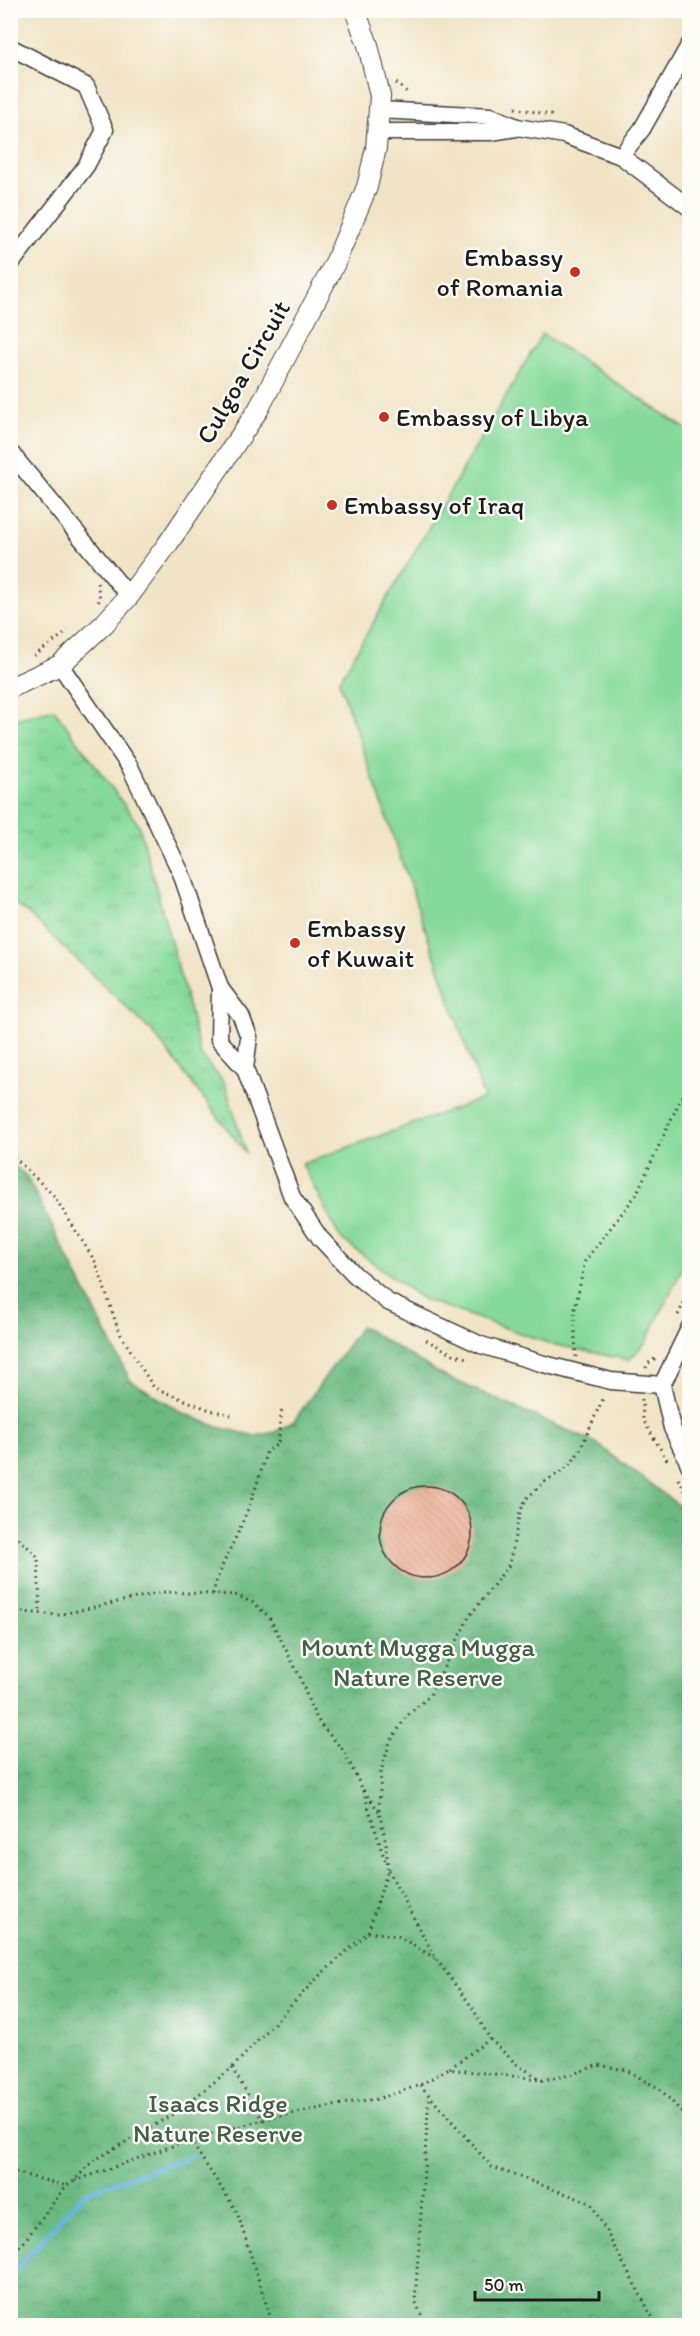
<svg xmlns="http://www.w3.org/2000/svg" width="700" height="2336" viewBox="0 0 700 2336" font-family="Itim,sans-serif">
	<defs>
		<pattern id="forest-crowns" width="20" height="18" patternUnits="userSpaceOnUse" patternTransform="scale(1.5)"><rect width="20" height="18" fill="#6cb982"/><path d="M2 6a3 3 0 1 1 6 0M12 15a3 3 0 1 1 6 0" fill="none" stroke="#5d9e70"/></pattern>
		<pattern id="park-tufts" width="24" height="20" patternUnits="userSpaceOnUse" patternTransform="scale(1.5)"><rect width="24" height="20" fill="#85d99a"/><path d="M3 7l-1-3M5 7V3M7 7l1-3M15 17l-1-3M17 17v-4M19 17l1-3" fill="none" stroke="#72ba84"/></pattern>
		<pattern id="building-back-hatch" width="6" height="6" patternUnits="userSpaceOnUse" patternTransform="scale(1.5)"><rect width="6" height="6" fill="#eaaa8f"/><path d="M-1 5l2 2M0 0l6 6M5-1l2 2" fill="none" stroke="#c8927b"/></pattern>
	</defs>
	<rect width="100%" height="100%" fill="#fdfcf7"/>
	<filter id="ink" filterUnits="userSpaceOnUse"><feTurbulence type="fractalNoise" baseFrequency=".0167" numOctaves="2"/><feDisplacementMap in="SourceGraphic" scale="12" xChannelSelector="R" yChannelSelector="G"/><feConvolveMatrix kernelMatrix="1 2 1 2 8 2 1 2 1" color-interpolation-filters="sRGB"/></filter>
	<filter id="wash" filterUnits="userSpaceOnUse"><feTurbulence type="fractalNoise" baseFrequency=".008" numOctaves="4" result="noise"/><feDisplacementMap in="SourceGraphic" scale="24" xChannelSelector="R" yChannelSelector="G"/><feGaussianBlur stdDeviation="1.35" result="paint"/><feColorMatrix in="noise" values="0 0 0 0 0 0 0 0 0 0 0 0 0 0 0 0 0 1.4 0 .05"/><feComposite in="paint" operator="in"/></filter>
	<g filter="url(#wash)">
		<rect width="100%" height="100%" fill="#f1e3c6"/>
		<!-- grass -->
		<polygon fill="#85d99a" stroke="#507a5b" stroke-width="1.5" points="542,334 689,431 689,1255 646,1342 629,1360 551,1344 422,1299 340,1238 302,1164 484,1098 339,681"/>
		<!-- forest -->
		<polygon fill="url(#forest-crowns)" stroke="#446a4f" stroke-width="1.5" points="10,1162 27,1177 130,1380 183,1413 218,1427 256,1436 275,1432 294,1421 361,1326 442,1375 596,1443 682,1508 690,1536 689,2325 11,2325"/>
		<!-- park -->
		<polygon fill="url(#park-tufts)" stroke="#507a5b" stroke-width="1.5" points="54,709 139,825 189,1008 200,1054 225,1084 246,1153 153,1033 28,913 11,901 11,720"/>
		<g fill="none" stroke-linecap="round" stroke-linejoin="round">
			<!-- stream -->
			<polyline stroke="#68b6e2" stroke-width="5" points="10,2272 15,2271 65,2213 86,2192 192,2156"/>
		</g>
		<g id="blocks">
			<!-- building -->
			<circle fill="url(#building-back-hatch)" cx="426" cy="1532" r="46"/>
		</g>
	</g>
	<g filter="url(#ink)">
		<use href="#blocks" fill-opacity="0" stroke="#3c3a36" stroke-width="1.5"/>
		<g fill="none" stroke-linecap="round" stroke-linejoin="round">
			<defs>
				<g id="minor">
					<polyline points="10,47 86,86 105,130 86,166 10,265"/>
					<polyline points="379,110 491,116 517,127 564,135 621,156 690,208"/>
					<polyline points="377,132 491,132 516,128"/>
					<polyline points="621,156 642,129 690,44"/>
					<polyline points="10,452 129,596"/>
					<polyline points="60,665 130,767 181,873 220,988 241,1016 249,1037 245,1069"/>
					<polyline points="220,988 219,1040 245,1069 292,1197 320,1238 355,1275 388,1302 481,1345 544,1364 611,1381 662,1385"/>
					<polyline points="690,1327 662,1385 672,1428 690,1466"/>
				</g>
				<polyline id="tertiary" points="10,688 60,665 104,624 129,596 167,545 258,410 335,263 367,187 376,148 380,96 368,45 355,10"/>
			</defs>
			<!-- minor casing -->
			<use href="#minor" stroke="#3c3a36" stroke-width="19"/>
			<!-- tertiary casing -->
			<use href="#tertiary" stroke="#3c3a36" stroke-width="22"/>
			<!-- path -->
			<g stroke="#3c3a36" stroke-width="3" stroke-dasharray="1.5 4.5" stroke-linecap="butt">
				<polyline points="396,83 409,94"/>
				<polyline points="515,108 556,116"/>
				<polyline points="97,583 100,598 98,603"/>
				<polyline points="34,656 68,631"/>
				<polyline points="10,1153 54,1196 96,1263 119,1332 154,1388 210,1410 231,1415"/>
				<polyline points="678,1315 690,1291"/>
				<polyline points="426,1340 455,1355 467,1358"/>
				<polyline points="576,1357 574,1313 585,1261 636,1195 681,1098 690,1088"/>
				<polyline points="646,1368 647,1364 656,1358"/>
				<polyline points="642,1399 643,1420 667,1460"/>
				<polyline points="678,1479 690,1499"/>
				<polyline points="10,1530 38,1557 40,1613"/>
				<path d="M213,1594C218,1570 230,1551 240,1528C251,1503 260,1478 266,1452L278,1444L282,1407"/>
				<polyline points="10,1611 58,1615 163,1592 235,1595 254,1603 269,1617 300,1677 310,1705 320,1724 343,1750 363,1790 379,1811"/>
				<polyline points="363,1790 386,1864"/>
				<polyline points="388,1870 436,1959 472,2007 490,2039 516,2064 542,2080 570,2075 598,2065 626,2070 660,2089 690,2121"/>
				<polyline points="368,1932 398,1936 435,1958"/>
				<polyline points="232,2068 263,2120"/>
				<polyline points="450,2068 490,2039"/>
				<polyline points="420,2085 492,2167 591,2203 657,2326"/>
				<polyline points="190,2140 237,2212 273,2326"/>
				<polyline points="10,2171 66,2186"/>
				<polyline points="75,2181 189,2140 270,2118 353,2102 378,2099 420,2085 448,2069 539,2079"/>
				<polyline points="10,2254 23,2243 66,2186 73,2182 93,2161 175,2113 232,2068 317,1978 368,1932 388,1870 386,1843 379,1811 381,1771 390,1742 406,1717 430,1695 469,1617 509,1565 520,1512 526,1499 544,1482 561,1472 571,1463 579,1452 604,1396"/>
				<polyline points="426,2326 415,2300 429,2096"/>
			</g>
			<!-- minor -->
			<use href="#minor" stroke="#fff" stroke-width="16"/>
			<!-- tertiary -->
			<use href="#tertiary" stroke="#fff" stroke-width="20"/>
		</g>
	</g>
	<!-- markers -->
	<g fill="#c8321e" stroke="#fdfcf7" stroke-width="2">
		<circle cx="575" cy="272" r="6"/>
		<circle cx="384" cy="417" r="6"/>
		<circle cx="332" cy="505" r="6"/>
		<circle cx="295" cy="943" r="6"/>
	</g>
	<g text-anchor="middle" stroke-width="5" stroke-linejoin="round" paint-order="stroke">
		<!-- poi labels -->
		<g font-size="26" fill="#1c1c1c" stroke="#fdfcf7" text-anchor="start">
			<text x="563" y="266" text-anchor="end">Embassy<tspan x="563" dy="30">of Romania</tspan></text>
			<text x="396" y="426">Embassy of Libya</text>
			<text x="344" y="514">Embassy of Iraq</text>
			<text x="307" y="937">Embassy<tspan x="307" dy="30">of Kuwait</tspan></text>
		</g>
		<!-- street labels -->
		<g font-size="26" fill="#1c1c1c" stroke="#fdfcf7">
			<text transform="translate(243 372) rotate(-60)" y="9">Culgoa Circuit</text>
		</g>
		<!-- park labels -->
		<g font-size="26" fill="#415e48" stroke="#fdfcf7">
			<text x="418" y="1656">Mount Mugga Mugga<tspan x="418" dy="30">Nature Reserve</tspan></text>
			<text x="218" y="2112">Isaacs Ridge<tspan x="218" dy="30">Nature Reserve</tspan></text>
		</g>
	</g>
	<!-- margin -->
	<rect width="700" height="2336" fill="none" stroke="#fdfcf7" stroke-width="36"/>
	<!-- scale -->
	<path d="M475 2291v9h124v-9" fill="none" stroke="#1c1c1c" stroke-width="3"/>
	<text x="484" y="2291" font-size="18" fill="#1c1c1c" stroke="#fdfcf7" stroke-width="4.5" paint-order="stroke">50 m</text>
</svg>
